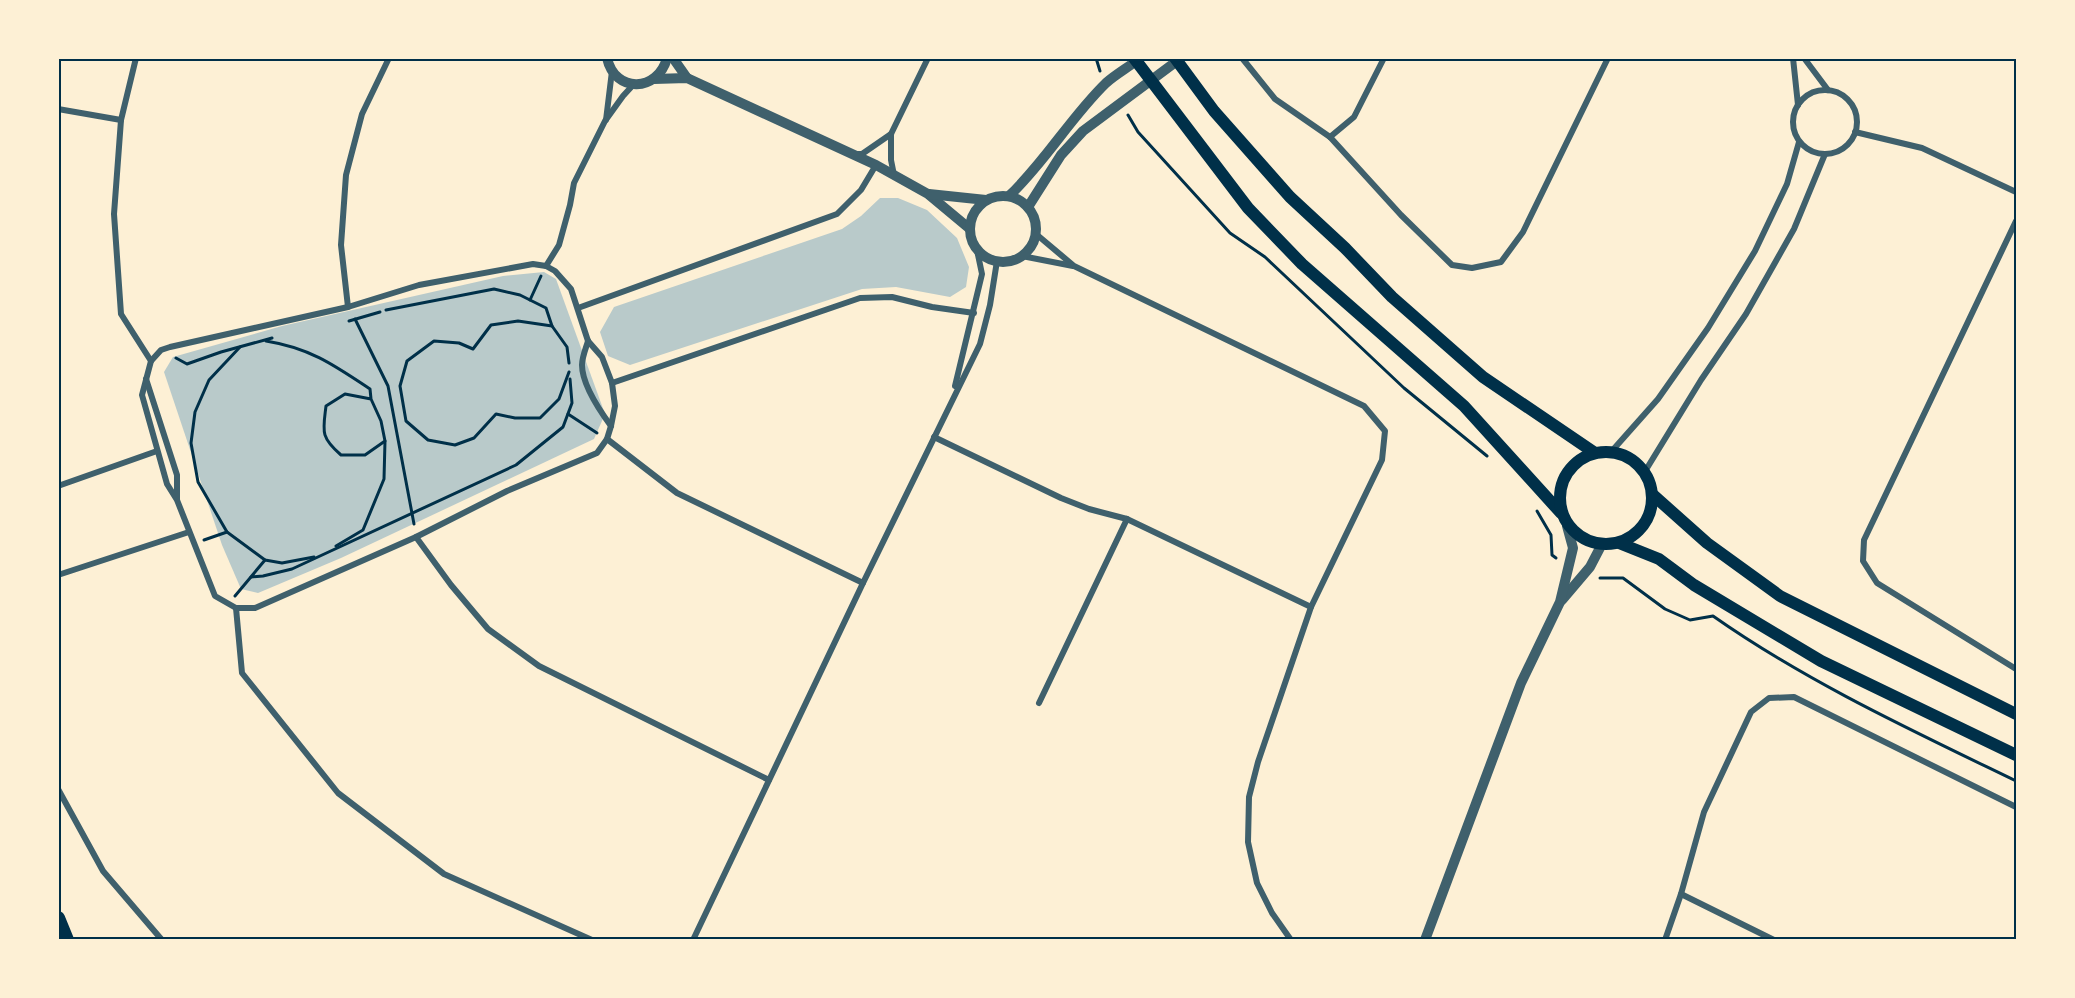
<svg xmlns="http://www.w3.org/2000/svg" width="2075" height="998" viewBox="0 0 2075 998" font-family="Barlow,sans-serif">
	<rect width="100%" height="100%" fill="#fdf0d5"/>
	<!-- green -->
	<g fill="#b9caca">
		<polygon points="880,198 898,198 927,210 957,238 969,267 966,287 950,297 896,287 862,289 630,365 608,356 600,332 614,307 842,229 861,216"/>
		<polygon points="544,272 556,279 605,414 594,439 341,558 258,593 241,589 222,545 164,372 173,357 282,326 503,276"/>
	</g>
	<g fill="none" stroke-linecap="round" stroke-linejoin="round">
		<!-- path -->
		<g stroke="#003049" stroke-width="3">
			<polyline points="1096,58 1100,71"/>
			<polyline points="1128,115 1138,132 1230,233 1265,257 1404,388 1487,456"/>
			<polyline points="530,300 541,276"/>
			<polyline points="386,310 494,289 520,295 546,308 552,326"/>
			<polyline points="355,319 388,386 414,524"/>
			<polyline points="349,321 380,312"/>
			<path d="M266,341C310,348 334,365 370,389L371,399L345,394L326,406C323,431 320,437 341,455H365L385,441L381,421L371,399"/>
			<polyline points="240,347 209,380 195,412 191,443 198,482 227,532 265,560 282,563 314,557"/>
			<polyline points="176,358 187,364 221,352 272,338"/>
			<polyline points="569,363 567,347 552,326 518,321 491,325 473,349 459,343 434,341 407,361 400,386 406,421 428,440 455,445 474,438 496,414 515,418 540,418 559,399 569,372"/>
			<polyline points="568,414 597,433"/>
			<polyline points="1537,511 1551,535 1552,555 1556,558"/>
			<polyline points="204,540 227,532"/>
			<polyline points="336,546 363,530 384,479 385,441"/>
			<polyline points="251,577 263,576 292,569 516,465 563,427 572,403 570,379"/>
			<path d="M1600,578H1623L1665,609L1690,620L1713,616C1807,682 1913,731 2016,781"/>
			<polyline points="235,596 265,560"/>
		</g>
		<!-- minor -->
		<g stroke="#3f606c" stroke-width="6">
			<polyline points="136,58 121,120 114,214 121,314 151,361 142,395 167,484 177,500 215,596 236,608"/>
			<polyline points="1242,58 1275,99 1330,137 1401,215 1452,265 1472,268 1501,262 1523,232 1608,58"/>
			<polyline points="1793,58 1798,105"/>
			<polyline points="1804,58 1828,90"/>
			<circle cx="1825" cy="122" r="32"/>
			<polyline points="58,109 121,120"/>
			<polyline points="606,120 612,71"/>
			<polyline points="1855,132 1922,148 2016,192"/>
			<polyline points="1330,137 1354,117 1384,58"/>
			<polyline points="856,154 862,154 891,134"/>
			<polyline points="894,175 891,160 891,134 928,58"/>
			<polyline points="2016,221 1864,540 1863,561 1877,583 2016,669"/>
			<polyline points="1036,234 1074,266 1364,406 1385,431 1382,460 1311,607 1258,762 1249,797 1248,842 1257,883 1272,913 1291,940"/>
			<polyline points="1022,256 1073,266"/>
			<polyline points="348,307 341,245 346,175 362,114 389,58"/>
			<polyline points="578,308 837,214 861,190 876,165"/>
			<path d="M588,341C586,348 582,357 582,365C582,384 600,411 611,426"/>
			<polyline points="151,361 161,350 170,347 348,307 419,285 533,264 546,266"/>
			<polyline points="146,379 177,475 177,499"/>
			<polyline points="612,383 860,298 892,297 932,307 974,313"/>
			<polyline points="955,386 982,274 977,250"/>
			<polyline points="934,437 1061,498 1089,509 1127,519 1311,607"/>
			<polyline points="607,439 677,493 863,583"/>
			<polyline points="1611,452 1658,399 1708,328 1755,251 1787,184 1799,142"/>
			<polyline points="1644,473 1701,380 1746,314 1794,229 1825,154"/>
			<polyline points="58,486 157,451"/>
			<polyline points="416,537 451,585 488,629 539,666 769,780"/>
			<polyline points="58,575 189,532"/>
			<polyline points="236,608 255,608 416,537 507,491 597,453 607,439 611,426 615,406 612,383 602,357 588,341 571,289 555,271 546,266 559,245 570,205 574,183 605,121 623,96 634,84"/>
			<polyline points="236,608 242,673 338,793 444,874 592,940"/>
			<polyline points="1039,703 1127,519"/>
			<polyline points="58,789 103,871 162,940"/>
			<polyline points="1681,894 1774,940"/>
			<polyline points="693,940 863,583 980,344 990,305 997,261"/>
			<polyline points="1665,940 1681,894 1704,812 1751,712 1769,698 1794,697 2016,807"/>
		</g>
		<!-- tertiary -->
		<g stroke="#3f606c" stroke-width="10">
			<path d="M607,58C615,94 658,92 667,58"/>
			<polyline points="673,58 687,78"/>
			<polyline points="654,79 687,78 876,165 928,194 970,229"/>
			<polyline points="929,194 986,200"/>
			<circle cx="1003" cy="229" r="33"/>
			<path d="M1009,196C1046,161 1070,118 1106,83C1116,74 1129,67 1140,58"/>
			<polyline points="1028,207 1061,155 1083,131 1177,61"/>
			<polyline points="1562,600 1590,567 1602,544"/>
			<polyline points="1425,940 1521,683 1560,602 1573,548 1567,526"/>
		</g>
		<!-- secondary -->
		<g stroke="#003049" stroke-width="12">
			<polyline points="1134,58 1248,208 1302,264 1464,406 1561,513"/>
			<polyline points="1175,58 1214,111 1290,197 1345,248 1392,297 1483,377 1595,453"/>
			<circle cx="1606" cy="498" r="46"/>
			<polyline points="1652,494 1707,543 1780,596 2016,714"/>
			<polyline points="1619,543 1659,559 1694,585 1821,661 2016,755"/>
		</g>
		<!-- primary -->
		<polyline stroke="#003049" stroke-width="14" points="58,918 67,940"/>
	</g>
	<!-- border -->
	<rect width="2075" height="998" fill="none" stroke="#fdf0d5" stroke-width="120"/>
	<rect x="60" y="60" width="1955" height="878" fill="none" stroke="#003049" stroke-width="2"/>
</svg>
